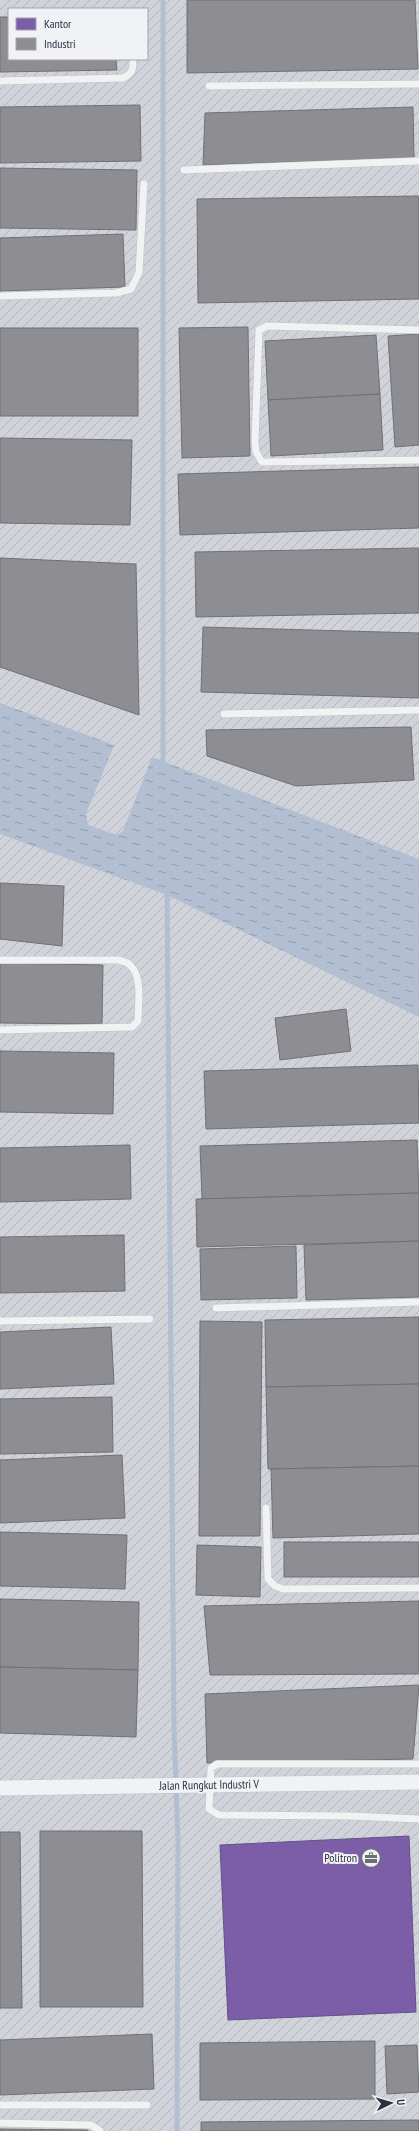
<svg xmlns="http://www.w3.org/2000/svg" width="419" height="2131" viewBox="0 0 419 2131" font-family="'PT Sans Narrow',sans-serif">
	<defs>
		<pattern id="industrial-furrows" width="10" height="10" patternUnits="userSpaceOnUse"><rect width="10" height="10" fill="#d1d3da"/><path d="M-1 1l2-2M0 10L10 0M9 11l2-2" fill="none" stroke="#b4b5bc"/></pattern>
		<pattern id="water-ripples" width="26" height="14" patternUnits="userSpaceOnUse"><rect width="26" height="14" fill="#b2bed1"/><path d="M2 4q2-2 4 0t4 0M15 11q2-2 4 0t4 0" fill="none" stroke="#919bab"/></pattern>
	</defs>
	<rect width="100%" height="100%" fill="#e3e4e7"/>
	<!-- industrial -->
	<path fill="url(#industrial-furrows)" fill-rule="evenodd" d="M0,0H419V2131H0ZM9,9H147V59H9Z"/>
	<!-- water -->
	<polygon fill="url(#water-ripples)" points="0,703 114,745 86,814 88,825 117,835 123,831 152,757 419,859 419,1017 167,895 0,834"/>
	<!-- offices -->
	<polygon fill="#7b5ea7" stroke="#635088" points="409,1836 416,2012 228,2020 220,1845"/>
	<!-- industry -->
	<g fill="#8d8d92" stroke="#6f7179">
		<polygon points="187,0 415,0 418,69 187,73"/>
		<polygon points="0,17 9,17 9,59 116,59 117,70 0,72"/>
		<polygon points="140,105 141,161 0,163 0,107"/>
		<polygon points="413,107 414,158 203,165 205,113"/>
		<polygon points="0,168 137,170 136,230 0,228"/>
		<polygon points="419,196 419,299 198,303 197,199"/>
		<polygon points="123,234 125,287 0,291 0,238"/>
		<polygon points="248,327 250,456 182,458 179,328"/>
		<rect x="0" y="328" width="138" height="88"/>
		<polygon points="419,334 419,445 395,447 388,336"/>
		<polygon points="376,335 380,394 268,400 265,341"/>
		<polygon points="380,394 383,450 271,456 268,400"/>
		<polygon points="0,438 132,440 130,525 0,523"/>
		<polygon points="419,467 419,528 180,535 178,474"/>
		<polygon points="419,548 419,613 196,617 195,552"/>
		<polygon points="0,558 136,564 139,715 0,667"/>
		<polygon points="203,627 419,633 419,698 201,692"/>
		<polygon points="411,727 414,780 296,786 207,756 206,730"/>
		<polygon points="0,883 64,886 62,946 0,939"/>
		<polygon points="0,963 103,965 102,1024 0,1023"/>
		<polygon points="346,1009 351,1051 280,1060 275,1018"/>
		<polygon points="0,1051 114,1053 113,1114 0,1112"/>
		<polygon points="418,1065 419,1123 206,1129 204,1071"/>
		<polygon points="417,1140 419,1193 202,1199 200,1146"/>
		<polygon points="130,1145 131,1199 0,1202 0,1148"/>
		<polygon points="419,1193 419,1241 197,1247 196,1199"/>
		<polygon points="124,1235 125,1291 0,1293 0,1237"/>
		<polygon points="419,1241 419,1297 306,1300 304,1245"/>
		<polygon points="296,1246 297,1298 201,1300 200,1249"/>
		<polygon points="419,1317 419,1384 266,1387 265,1320"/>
		<polygon points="200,1321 262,1322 260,1536 199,1536"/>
		<polygon points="111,1327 114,1384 0,1389 0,1332"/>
		<polygon points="419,1384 419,1466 268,1469 266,1387"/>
		<polygon points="112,1397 113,1452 0,1454 0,1399"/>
		<polygon points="122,1455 125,1518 0,1523 0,1460"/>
		<polygon points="419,1466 419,1534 273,1538 271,1469"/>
		<polygon points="0,1532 127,1535 125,1589 0,1586"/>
		<rect x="284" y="1542" width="135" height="35"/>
		<polygon points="197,1545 261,1547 260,1597 196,1595"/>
		<polygon points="0,1599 139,1602 138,1670 0,1667"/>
		<polygon points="419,1601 419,1674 210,1675 204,1606"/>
		<polygon points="0,1667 138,1670 136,1737 0,1733"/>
		<polygon points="419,1685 413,1759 207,1763 205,1694"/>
		<polygon points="40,1831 142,1831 143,2007 40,2007"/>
		<polygon points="0,1832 20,1832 22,2008 0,2008"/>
		<polygon points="152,2034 154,2089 0,2095 0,2040"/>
		<polygon points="375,2041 375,2099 200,2100 200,2043"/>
		<polygon points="417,2045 419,2092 387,2094 385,2046"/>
		<polygon points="419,2120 419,2131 201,2131 201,2122"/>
		<polygon points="0,2129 88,2130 88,2131 0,2131"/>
	</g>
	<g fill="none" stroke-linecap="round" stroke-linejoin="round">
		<!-- stream -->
		<g stroke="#b2bed1" stroke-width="5">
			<polyline points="163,767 163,0"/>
			<polyline points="167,889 174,1728 178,1842 177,2131"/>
		</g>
		<defs>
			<g id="lane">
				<path d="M0,81L123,78C133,73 133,70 133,59"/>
				<polyline points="209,86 419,84"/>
				<polyline points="184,170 419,161"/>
				<polyline points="0,296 116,293 131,289 139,273 144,184"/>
				<polyline points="419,330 267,326 259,330 255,441 256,452 262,462 419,460"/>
				<polyline points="224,714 419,710"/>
				<path d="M0,960H118C122,961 127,962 130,965C143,977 138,1004 138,1021L132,1027L0,1030"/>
				<polyline points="216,1308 419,1302"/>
				<polyline points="0,1321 150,1319"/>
				<polyline points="266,1508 268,1579 275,1586 283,1589 419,1588"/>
				<polyline points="419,1764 217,1764 211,1768 209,1809 219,1815 350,1816 419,1819"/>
				<polyline points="0,2105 147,2105"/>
				<polyline points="0,2123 91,2125 100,2131"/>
			</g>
			<polyline id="street" points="0,1788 419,1782"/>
		</defs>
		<!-- lane casing -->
		<use href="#lane" stroke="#c1c2c5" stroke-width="8"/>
		<!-- street casing -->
		<use href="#street" stroke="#c1c2c5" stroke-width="16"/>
		<!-- lane -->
		<use href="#lane" stroke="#f1f2f4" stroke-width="7"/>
		<!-- street -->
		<use href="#street" stroke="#f1f2f4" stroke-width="15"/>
	</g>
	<!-- icons -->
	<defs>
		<symbol id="office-ring" viewBox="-11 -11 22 22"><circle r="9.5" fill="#f0f2f6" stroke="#6b6f7a" stroke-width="1.5"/><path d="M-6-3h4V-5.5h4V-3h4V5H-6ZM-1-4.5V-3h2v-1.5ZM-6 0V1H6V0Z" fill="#6b6f7a"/></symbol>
	</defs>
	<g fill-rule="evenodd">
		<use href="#office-ring" x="360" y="1847" width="22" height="22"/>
	</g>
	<g text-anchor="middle" stroke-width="4" stroke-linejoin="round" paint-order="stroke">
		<!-- street labels -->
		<g font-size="12" fill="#2a303f" stroke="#f0f2f6">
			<text transform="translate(209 1785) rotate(-1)" y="4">Jalan Rungkut Industri V</text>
		</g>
		<!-- poi labels -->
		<g font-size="12" fill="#2a303f" stroke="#f0f2f6" text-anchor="end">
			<text x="357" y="1862">Politron</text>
		</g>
	</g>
	<!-- legend -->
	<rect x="8" y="8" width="140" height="52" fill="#f0f2f6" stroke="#a1a4ad"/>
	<rect x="16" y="18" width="20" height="12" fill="#7b5ea7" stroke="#a1a4ad"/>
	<text x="44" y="28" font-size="12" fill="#2a303f">Kantor</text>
	<rect x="16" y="38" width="20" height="12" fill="#8d8d92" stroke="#a1a4ad"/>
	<text x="44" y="48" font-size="12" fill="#2a303f">Industri</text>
	<!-- north arrow -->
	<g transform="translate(391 2103) rotate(85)" stroke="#f0f2f6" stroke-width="3" paint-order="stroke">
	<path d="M0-3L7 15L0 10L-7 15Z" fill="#2a303f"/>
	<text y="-6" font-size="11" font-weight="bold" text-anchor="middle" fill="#2a303f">U</text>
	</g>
</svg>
